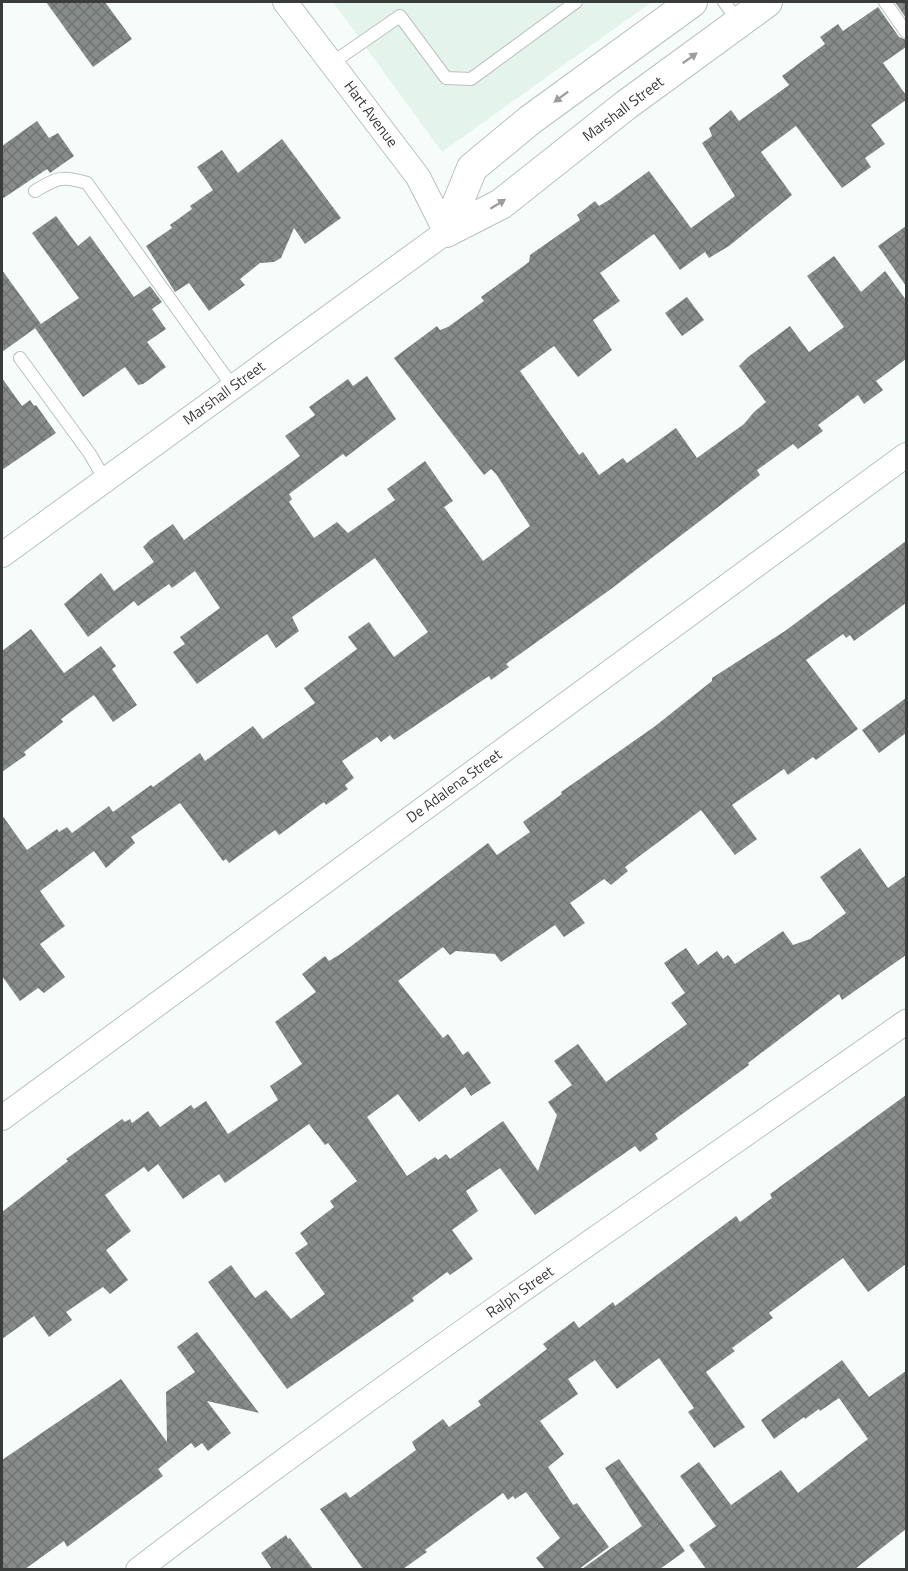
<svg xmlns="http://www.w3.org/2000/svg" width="908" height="1571" viewBox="0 0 908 1571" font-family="'Titillium Web',sans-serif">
	<defs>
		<pattern id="building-cross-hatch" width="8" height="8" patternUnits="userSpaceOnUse" patternTransform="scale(1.5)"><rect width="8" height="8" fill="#878c8a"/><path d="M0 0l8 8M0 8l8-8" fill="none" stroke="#6f7472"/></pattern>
	</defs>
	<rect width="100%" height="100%" fill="#f6fcfa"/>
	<!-- built -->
	<polygon fill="#e5f3ed" points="333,2 652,2 442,152"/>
	<!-- building -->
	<g fill="url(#building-cross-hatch)">
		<polygon points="46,2 105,2 132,39 93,67"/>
		<polygon points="895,2 906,2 906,18"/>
		<polygon points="878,7 899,37 906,40 906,47 883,63 906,95 906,100 871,125 885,144 865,158 871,167 842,188 796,126 761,152 792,195 729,246 709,258 705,252 680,270 654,234 600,273 620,301 593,320 612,350 578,377 554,346 520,371 579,455 583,452 599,475 623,458 627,463 676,428 697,458 744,424 754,412 766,402 739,366 748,357 790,326 809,352 844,327 807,276 834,256 861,292 885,271 906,300 906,359 876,381 883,390 864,404 858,395 818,425 823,431 798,449 793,444 757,470 760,475 611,589 506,664 509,667 491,680 489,676 394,740 390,735 381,742 377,737 342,761 354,778 345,785 348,789 326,805 324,802 279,835 275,830 229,863 226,859 223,861 180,803 131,837 135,843 106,868 94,851 40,891 65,926 40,944 65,977 44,993 38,988 20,1001 2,976 2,815 27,850 57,829 59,832 67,827 72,833 109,806 113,812 151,785 153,787 200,753 205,761 253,726 263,739 315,703 304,688 357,649 348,637 369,622 394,657 428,632 375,558 292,617 299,631 276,648 267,634 197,684 173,652 185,644 180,637 220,608 195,571 172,588 169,584 138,606 134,601 88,637 64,604 101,573 114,591 154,562 143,547 150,540 173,524 184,540 300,456 285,436 315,415 309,407 348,379 353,386 367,376 396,419 346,457 343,454 289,494 292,499 289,502 314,538 337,522 348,533 395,500 387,489 425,461 453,501 444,507 483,561 530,526 496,474 491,469 484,475 394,358 437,326 440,330 448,327 484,301 481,297 529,262 530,255 580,220 577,215 595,201 599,206 609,200 649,171 691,228 735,196 702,143 712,136 709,128 731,110 739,121 789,85 782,76 825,44 820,37 838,24 843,31"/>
		<polygon points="37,121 49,138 58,133 74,156 50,173 47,169 2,199 2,146"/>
		<polygon points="282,139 341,218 305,244 294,228 281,258 274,262 260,263 240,279 245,285 209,311 189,283 175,292 146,246 172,228 170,225 192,209 190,206 213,190 197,167 222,150 238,173"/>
		<polygon points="56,216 78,246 90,236 134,297 150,286 162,302 152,309 166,329 147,342 166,367 143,384 138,385 125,367 83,397 35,328 79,298 32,233"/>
		<polygon points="906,226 906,286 878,246"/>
		<polygon points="2,270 41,324 2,352"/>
		<polygon points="687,297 704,320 682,336 665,313"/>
		<polygon points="2,378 22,406 30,400 34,406 36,405 56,433 2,470"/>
		<polygon points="906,541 906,603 854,641 850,635 846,638 843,634 806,660 858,729 816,760 813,757 788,775 784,769 732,805 757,839 735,855 701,810 625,867 628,871 611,885 604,879 570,903 585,923 564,937 555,925 501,962 495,954 456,951 450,955 443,947 398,981 443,1038 448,1034 463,1055 468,1051 491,1083 471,1096 465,1087 419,1122 398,1094 367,1117 407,1176 435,1157 438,1160 446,1154 450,1159 503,1121 538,1171 557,1115 548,1102 572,1085 554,1061 578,1044 606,1082 687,1024 671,1003 685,993 664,963 686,948 698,965 717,951 723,959 728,955 735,964 783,931 793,945 810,939 846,913 820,877 860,848 888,888 906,875 906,955 842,1000 839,994 748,1063 749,1065 655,1134 658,1139 640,1152 635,1146 535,1215 500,1168 466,1191 478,1211 452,1230 473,1259 450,1275 447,1272 412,1298 414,1301 287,1389 208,1282 231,1265 255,1298 266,1290 291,1319 325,1294 295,1253 308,1244 300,1233 334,1207 330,1201 357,1181 328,1143 325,1145 309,1124 225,1183 219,1174 183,1199 158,1164 148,1172 144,1167 105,1195 131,1231 106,1250 128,1280 110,1294 103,1287 66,1312 72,1320 49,1337 34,1316 2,1339 2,1212 68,1161 66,1159 122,1119 125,1122 130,1119 132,1123 148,1111 160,1127 191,1105 194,1109 206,1101 228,1134 278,1100 270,1086 302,1064 275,1022 316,992 302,974 325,956 329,961 342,953 488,843 497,855 530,832 523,822 562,794 561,792 654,727 712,681 712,678 785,631"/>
		<polygon points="31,629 64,673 101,646 116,666 112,669 137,705 113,722 94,695 61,719 63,722 24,752 26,755 2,772 2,651"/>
		<polygon points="906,698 906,733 879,753 862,730"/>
		<polygon points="906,1095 906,1264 868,1292 843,1258 769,1313 773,1318 732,1348 735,1351 706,1372 745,1427 714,1448 688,1412 694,1408 659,1358 617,1389 595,1360 568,1379 578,1394 540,1421 564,1454 548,1467 573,1505 577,1503 609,1547 579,1569 545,1569 536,1558 560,1538 526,1492 515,1499 513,1496 508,1500 503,1493 425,1550 427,1552 403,1569 363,1569 320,1509 346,1492 350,1498 416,1450 412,1442 443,1419 449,1427 481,1405 478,1401 547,1349 543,1344 558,1333 574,1321 579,1328 613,1302 615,1306 736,1216 740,1222 772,1198 770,1194"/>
		<polygon points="197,1332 259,1413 207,1401 231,1433 208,1451 202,1443 195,1448 191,1443 158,1469 163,1476 67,1547 64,1541 25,1569 2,1569 2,1460 121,1379 167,1442 166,1392 195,1372 177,1347"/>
		<polygon points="842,1360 869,1397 906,1371 906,1529 855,1569 706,1569 689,1545 716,1526 680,1476 699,1462 731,1505 781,1470 798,1493 868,1439 839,1398 820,1411 819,1409 805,1419 804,1417 774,1439 761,1420"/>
		<polygon points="619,1459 685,1551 660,1569 582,1569 642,1526 605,1468"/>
		<polygon points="286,1535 288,1539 290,1538 313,1569 272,1569 261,1553"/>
	</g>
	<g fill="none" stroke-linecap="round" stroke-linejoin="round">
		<defs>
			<g id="service">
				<polyline points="724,2 739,22"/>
				<polyline points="885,2 906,32"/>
				<polyline points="332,63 400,16 446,78 471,79 576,2"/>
				<path d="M35,191C57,178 61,175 87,183L233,387"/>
				<polyline points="20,358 90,454 105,480"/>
			</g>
			<g id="minor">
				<polyline points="2,555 446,232 418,177 285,2"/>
				<polyline points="2,1118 906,455"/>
				<path d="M138,1570C388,1379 649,1202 906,1022"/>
			</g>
			<g id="tertiary">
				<polyline points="446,232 501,204 626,105 767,2"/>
				<polyline points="446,232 472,168 530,120 692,2"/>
			</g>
		</defs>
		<!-- service casing -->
		<use href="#service" stroke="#bbc1bf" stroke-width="14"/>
		<!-- minor casing -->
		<use href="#minor" stroke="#bbc1bf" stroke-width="26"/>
		<!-- tertiary casing -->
		<use href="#tertiary" stroke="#bbc1bf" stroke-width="32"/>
		<!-- service -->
		<use href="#service" stroke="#fff" stroke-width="12"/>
		<!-- minor -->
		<use href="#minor" stroke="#fff" stroke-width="24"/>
		<!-- tertiary -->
		<use href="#tertiary" stroke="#fff" stroke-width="30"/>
	</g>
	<!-- one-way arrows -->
	<defs><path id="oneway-solid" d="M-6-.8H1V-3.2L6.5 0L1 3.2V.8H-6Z" transform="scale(1.5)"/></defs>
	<g fill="#9c9e9d">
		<use href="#oneway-solid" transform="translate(690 58) rotate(-36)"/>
		<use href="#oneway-solid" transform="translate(561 97) rotate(143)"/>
		<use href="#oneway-solid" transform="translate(498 204) rotate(-32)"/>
	</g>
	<g text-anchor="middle" stroke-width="6" stroke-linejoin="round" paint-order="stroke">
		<!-- street labels -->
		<g font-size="15" fill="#3a3c3b" stroke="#fff">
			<text transform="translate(623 109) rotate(-37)" y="5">Marshall Street</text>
			<text transform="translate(371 114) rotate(53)" y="5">Hart Avenue</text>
			<text transform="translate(224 393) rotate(-36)" y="5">Marshall Street</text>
			<text transform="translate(454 786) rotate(-36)" y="5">De Adalena Street</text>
			<text transform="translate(520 1292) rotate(-35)" y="5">Ralph Street</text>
		</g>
	</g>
	<!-- border -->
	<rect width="908" height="1571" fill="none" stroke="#3a3c3b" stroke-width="6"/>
</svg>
